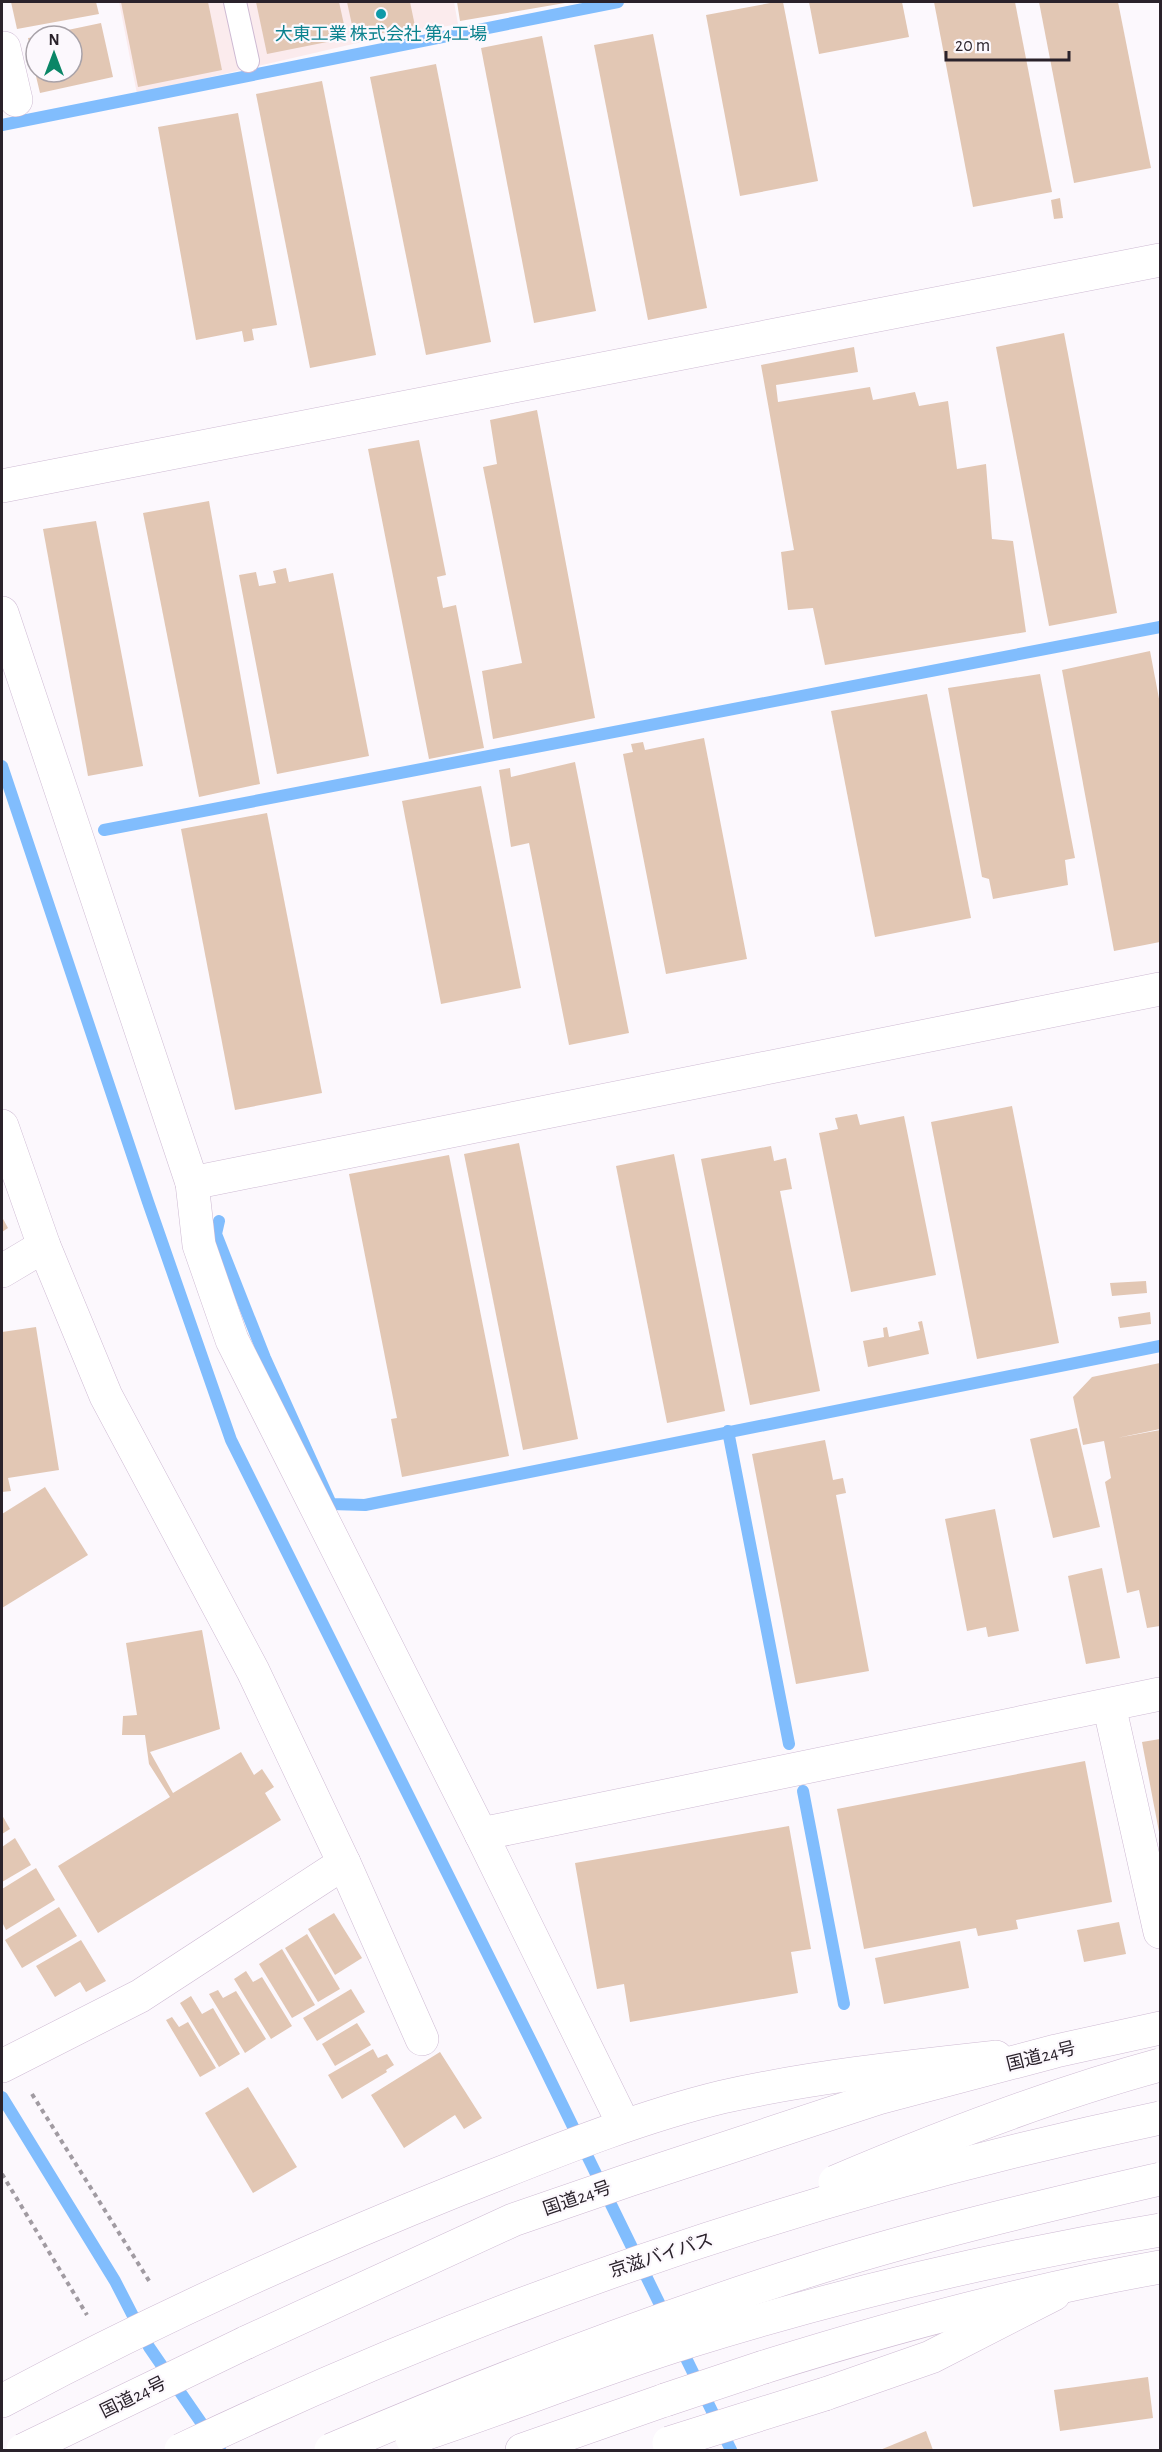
<svg xmlns="http://www.w3.org/2000/svg" width="1162" height="2452" viewBox="0 0 1162 2452" font-family="'Alegreya Sans','Noto Sans JP',sans-serif">
	<rect width="100%" height="100%" fill="#fcf8fd"/>
	<!-- industrial -->
	<polygon fill="#fbebed" points="119,2 454,2 458,24 353,44 137,94"/>
	<g fill="none" stroke-linecap="round" stroke-linejoin="round">
		<!-- stream -->
		<g stroke="#81bdfd" stroke-width="12">
			<polyline points="2,125 618,2"/>
			<polyline points="2,766 148,1202 231,1440 537,2053 666,2317"/>
			<polyline points="104,830 1160,627"/>
			<polyline points="219,1221 216,1234 265,1358 331,1504 365,1505 1160,1346"/>
			<polyline points="728,1431 789,1744"/>
			<polyline points="803,1791 844,2004"/>
			<polyline points="2,2097 115,2281 149,2347 220,2450"/>
			<polyline points="680,2346 731,2450"/>
		</g>
	</g>
	<!-- building -->
	<g fill="#e2c7b4">
		<polygon points="11,2 96,2 99,14 17,29"/>
		<polygon points="121,2 208,2 222,70 138,87"/>
		<polygon points="256,2 339,2 347,38 267,54"/>
		<polygon points="347,2 410,2 415,26 355,39"/>
		<polygon points="457,2 565,2 565,3 460,21"/>
		<polygon points="776,2 783,2 818,181 740,196 706,15"/>
		<polygon points="809,2 902,2 909,37 819,54"/>
		<polygon points="934,2 1015,2 1052,192 973,207"/>
		<polygon points="1039,2 1118,2 1151,168 1074,183"/>
		<polygon points="101,23 113,77 40,93 35,72 72,72 72,36 44,35"/>
		<polygon points="653,34 707,308 648,320 594,45"/>
		<polygon points="542,36 596,311 534,323 481,48"/>
		<polygon points="36,37 36,70 35,71 28,38"/>
		<polygon points="436,64 491,342 426,355 370,77"/>
		<polygon points="322,81 376,355 310,368 256,94"/>
		<polygon points="238,113 277,325 252,329 254,340 244,342 242,331 196,340 158,127"/>
		<polygon points="1060,198 1063,218 1054,219 1051,200"/>
		<polygon points="1064,333 1117,613 1049,626 996,347"/>
		<polygon points="854,347 858,372 776,385 778,402 870,387 873,400 915,392 919,406 948,401 957,469 986,464 992,539 1013,541 1026,632 825,665 813,608 788,610 781,552 794,550 761,365"/>
		<polygon points="537,410 595,718 493,739 482,671 522,663 483,467 497,464 490,420"/>
		<polygon points="419,440 446,575 437,577 443,608 456,605 484,748 429,759 368,449"/>
		<polygon points="209,501 260,784 199,797 143,513"/>
		<polygon points="96,521 143,766 88,776 43,529"/>
		<polygon points="286,568 289,582 333,573 369,756 277,774 239,575 256,572 259,586 276,583 273,571"/>
		<polygon points="1150,651 1160,704 1160,942 1114,951 1062,670"/>
		<polygon points="1040,674 1075,858 1065,860 1068,885 993,899 989,879 982,877 948,688"/>
		<polygon points="927,694 971,918 875,937 831,711"/>
		<polygon points="704,738 747,959 666,974 623,754 633,752 631,744 643,742 645,750"/>
		<polygon points="575,762 629,1033 569,1045 529,843 511,847 499,770 510,768 511,777"/>
		<polygon points="481,786 521,988 441,1004 402,801"/>
		<polygon points="267,813 322,1093 235,1110 181,829"/>
		<polygon points="1012,1106 1059,1343 977,1359 931,1122"/>
		<polygon points="857,1114 860,1125 904,1116 936,1275 851,1292 819,1133 838,1129 835,1118"/>
		<polygon points="519,1143 578,1439 523,1450 464,1154"/>
		<polygon points="771,1146 774,1161 786,1158 792,1189 780,1191 820,1391 750,1405 701,1159"/>
		<polygon points="674,1154 725,1411 667,1423 616,1166"/>
		<polygon points="449,1155 509,1456 402,1477 391,1419 397,1418 349,1174"/>
		<polygon points="2,1217 8,1228 2,1232"/>
		<polygon points="1146,1281 1147,1293 1112,1296 1110,1283"/>
		<polygon points="1150,1312 1151,1324 1120,1328 1118,1317"/>
		<polygon points="922,1321 929,1354 868,1367 863,1341 884,1337 883,1328 887,1327 889,1337 920,1330 918,1322"/>
		<polygon points="36,1327 59,1470 8,1478 11,1491 2,1492 2,1332"/>
		<polygon points="1160,1363 1160,1429 1117,1438 1160,1430 1160,1626 1147,1628 1139,1590 1127,1593 1105,1482 1111,1478 1104,1441 1083,1445 1073,1397 1092,1377"/>
		<polygon points="1077,1428 1100,1527 1053,1538 1030,1439"/>
		<polygon points="825,1440 833,1480 843,1478 846,1493 836,1495 869,1671 796,1684 752,1454"/>
		<polygon points="45,1487 88,1555 2,1608 2,1514"/>
		<polygon points="995,1509 1019,1631 988,1637 986,1627 967,1631 945,1519"/>
		<polygon points="1102,1568 1120,1658 1086,1664 1068,1576"/>
		<polygon points="202,1630 220,1729 150,1752 173,1793 241,1752 254,1775 262,1769 274,1787 265,1793 281,1820 98,1933 58,1866 170,1797 149,1764 145,1735 122,1735 123,1716 137,1715 126,1643"/>
		<polygon points="1160,1739 1160,1832 1159,1832 1142,1742"/>
		<polygon points="1085,1761 1112,1902 1016,1920 1018,1929 978,1936 976,1928 864,1949 837,1809"/>
		<polygon points="2,1815 10,1829 2,1834"/>
		<polygon points="789,1826 811,1949 791,1952 798,1993 630,2022 624,1984 597,1989 575,1863"/>
		<polygon points="15,1838 31,1865 2,1882 2,1847"/>
		<polygon points="36,1868 55,1900 6,1930 2,1922 2,1889"/>
		<polygon points="59,1907 77,1936 22,1968 5,1940"/>
		<polygon points="334,1913 362,1958 335,1975 308,1929"/>
		<polygon points="1119,1922 1126,1954 1084,1962 1077,1930"/>
		<polygon points="307,1934 340,1989 318,2002 285,1948"/>
		<polygon points="81,1940 106,1981 86,1992 80,1982 55,1997 36,1966"/>
		<polygon points="960,1941 969,1988 884,2004 875,1958"/>
		<polygon points="282,1949 315,2005 292,2018 259,1964"/>
		<polygon points="246,1971 253,1982 262,1977 292,2026 271,2039 234,1979"/>
		<polygon points="351,1989 365,2012 317,2041 303,2018"/>
		<polygon points="218,1990 223,1998 236,1991 266,2039 245,2053 209,1994"/>
		<polygon points="191,1996 202,2014 213,2008 240,2054 219,2067 180,2003"/>
		<polygon points="172,2017 179,2027 188,2022 216,2068 200,2077 166,2020"/>
		<polygon points="357,2023 371,2045 335,2066 322,2044"/>
		<polygon points="373,2049 378,2058 387,2054 394,2065 386,2070 387,2072 342,2099 328,2075"/>
		<polygon points="440,2052 482,2118 464,2129 455,2115 404,2148 371,2095"/>
		<polygon points="248,2087 297,2167 253,2193 205,2113"/>
		<polygon points="1148,2377 1153,2418 1060,2431 1054,2390"/>
		<polygon points="926,2431 933,2450 880,2450"/>
	</g>
	<g fill="none" stroke-linecap="round" stroke-linejoin="round">
		<defs>
			<polyline id="service" points="235,2 248,61"/>
			<g id="minor">
				<polyline points="2,48 4,48 16,100"/>
				<polyline points="2,486 1160,260"/>
				<polyline points="2,613 192,1183 199,1245 232,1340 481,1834 1160,1694"/>
				<polyline points="2,1126 44,1246 106,1396 253,1671 344,1863 140,1996 2,2066"/>
				<polyline points="192,1183 1160,989"/>
				<polyline points="2,1271 44,1246"/>
				<polyline points="1109,1705 1160,1932"/>
				<polyline points="481,1834 619,2115"/>
				<polyline points="344,1863 422,2039"/>
				<polyline points="825,2394 931,2357 1054,2294"/>
				<path d="M2,2401C151,2321 303,2252 460,2189C546,2155 632,2119 722,2097C811,2077 904,2067 996,2057"/>
			</g>
			<g id="trunk">
				<polyline points="245,2343 513,2220 629,2180 878,2098 1056,2051 1160,2028"/>
				<path d="M764,2367C895,2326 1026,2291 1160,2267"/>
				<polyline points="522,2450 665,2400"/>
			</g>
		</defs>
		<!-- service casing -->
		<use href="#service" stroke="#cebad3" stroke-width="24"/>
		<!-- minor casing -->
		<use href="#minor" stroke="#cebad3" stroke-width="34"/>
		<!-- trunk casing -->
		<use href="#trunk" stroke="#cebad3" stroke-width="34"/>
		<!-- path -->
		<g stroke="#a19ba2" stroke-width="4" stroke-dasharray="4.5 4.5" stroke-linecap="butt">
			<polyline points="32,2094 151,2284"/>
			<polyline points="2,2174 87,2315"/>
		</g>
		<!-- service -->
		<use href="#service" stroke="#fff" stroke-width="22"/>
		<!-- minor -->
		<use href="#minor" stroke="#fff" stroke-width="33"/>
		<!-- trunk -->
		<use href="#trunk" stroke="#fff" stroke-width="33"/>
		<defs>
			<polyline id="minor-bridge" points="669,2443 825,2394"/>
			<g id="trunk-bridge">
				<polyline points="665,2400 764,2367"/>
				<polyline points="23,2450 245,2343"/>
			</g>
			<g id="motorway-bridge">
				<path d="M835,2182C941,2137 1050,2095 1160,2065"/>
				<path d="M412,2438C504,2408 594,2371 687,2342C842,2294 1001,2256 1160,2230"/>
				<path d="M181,2450C493,2301 822,2189 1160,2118"/>
				<path d="M331,2450C485,2384 641,2324 801,2273C919,2235 1040,2207 1160,2179"/>
			</g>
		</defs>
		<!-- minor-bridge casing -->
		<use href="#minor-bridge" stroke="#cebad3" stroke-width="34" stroke-linecap="butt"/>
		<!-- trunk-bridge casing -->
		<use href="#trunk-bridge" stroke="#cebad3" stroke-width="34" stroke-linecap="butt"/>
		<!-- motorway-bridge casing -->
		<use href="#motorway-bridge" stroke="#cebad3" stroke-width="34" stroke-linecap="butt"/>
		<!-- minor-bridge -->
		<use href="#minor-bridge" stroke="#fff" stroke-width="33"/>
		<!-- trunk-bridge -->
		<use href="#trunk-bridge" stroke="#fff" stroke-width="33"/>
		<!-- motorway-bridge -->
		<use href="#motorway-bridge" stroke="#fff" stroke-width="33"/>
	</g>
	<!-- markers -->
	<circle fill="#0f9aa8" stroke="#fcf8fd" stroke-width="2" cx="381" cy="14" r="6"/>
	<g text-anchor="middle" stroke-width="4.5" stroke-linejoin="round" paint-order="stroke">
		<!-- culture labels -->
		<g font-size="18" fill="#0d838f" stroke="#fcf8fd">
			<text x="381" y="40">大東工業 株式会社 第4工場</text>
		</g>
		<!-- street labels -->
		<g font-size="18" fill="#2a222b" stroke="#fcf8fd">
			<text transform="translate(1041 2056) rotate(-14)" y="6">国道24号</text>
			<text transform="translate(577 2198) rotate(-19)" y="6">国道24号</text>
			<text transform="translate(661 2255) rotate(-18)" y="6">京滋バイパス</text>
			<text transform="translate(133 2397) rotate(-26)" y="6">国道24号</text>
		</g>
	</g>
	<!-- border -->
	<rect width="1162" height="2452" fill="none" stroke="#2a222b" stroke-width="6"/>
	<!-- north arrow -->
	<g transform="translate(54 54)"><circle r="28" fill="#fcf8fd" stroke="#a8a2a9" stroke-width="1.5"/>
	<path d="M0-4.5L10 22L0 15L-10 22Z" fill="#0a8667"/>
	<text y="-9" font-size="16" font-weight="bold" text-anchor="middle" fill="#2a222b">N</text>
	</g>
	<!-- scale -->
	<path d="M946 51v9h123v-9" fill="none" stroke="#2a222b" stroke-width="3"/>
	<text x="955" y="51" font-size="18" fill="#2a222b" stroke="#fcf8fd" stroke-width="4.5" paint-order="stroke">20 m</text>
</svg>
